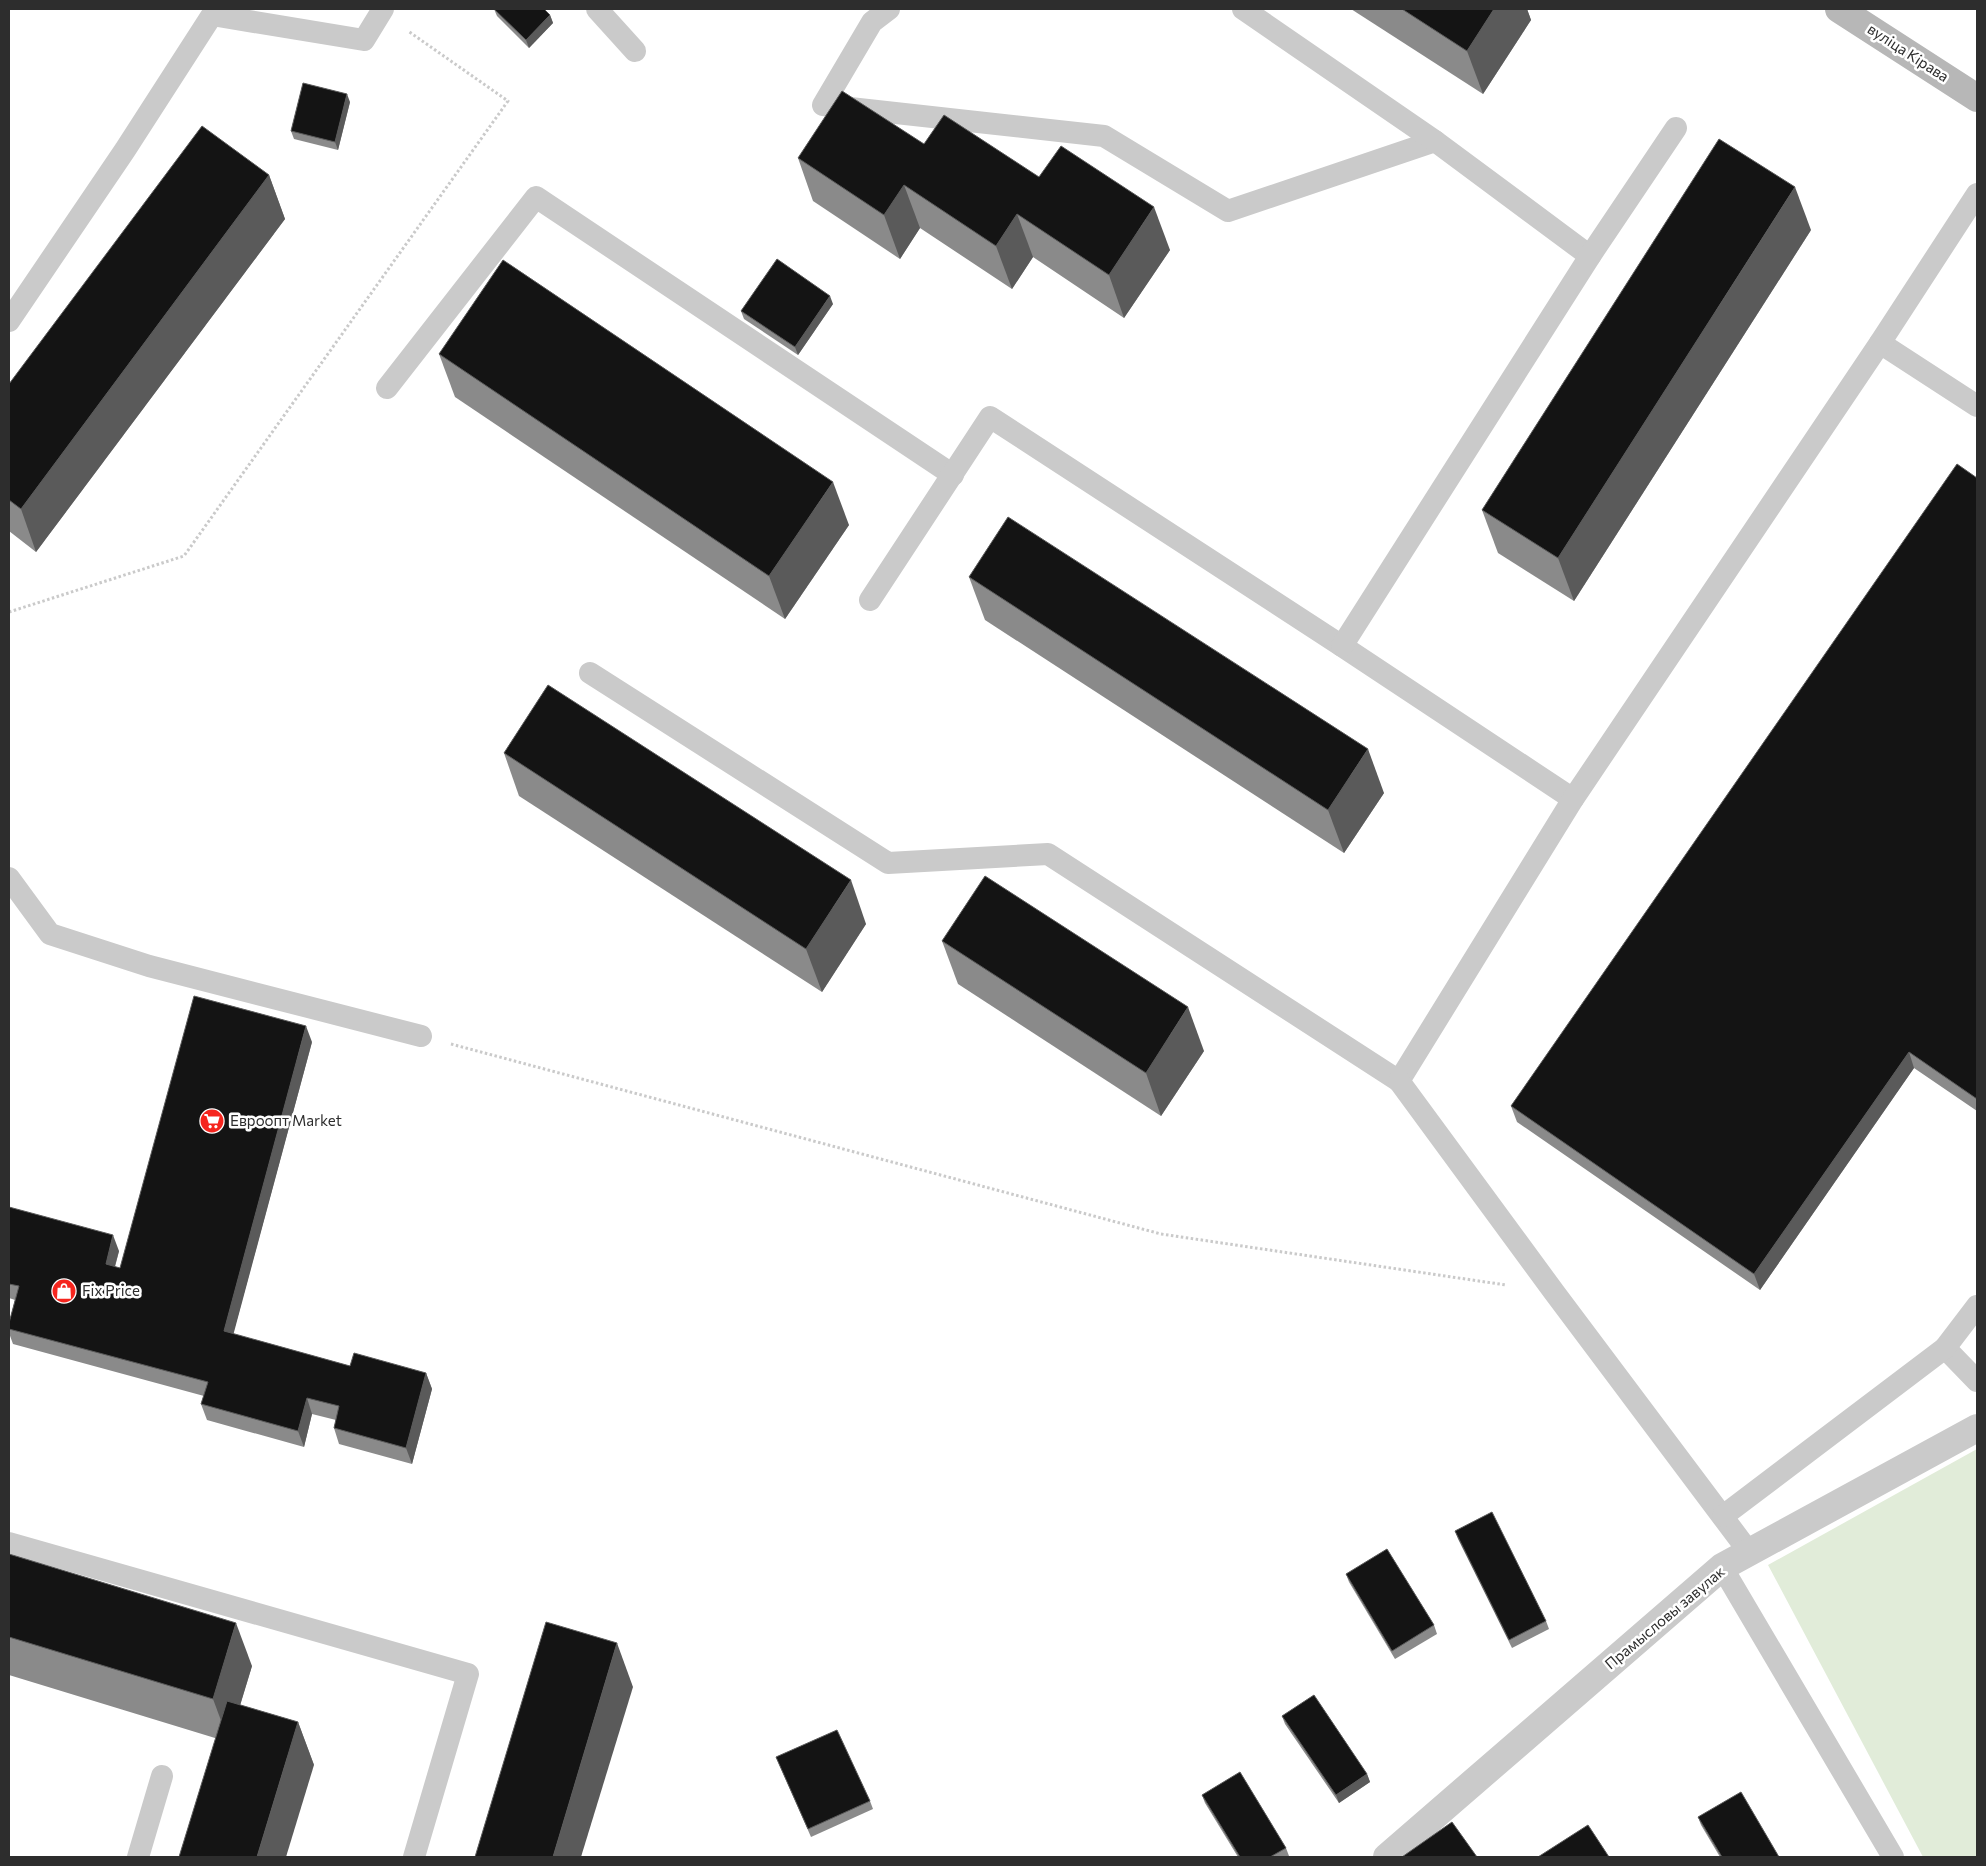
<svg xmlns="http://www.w3.org/2000/svg" width="1986" height="1866" viewBox="0 0 1986 1866" font-family="Commissioner,sans-serif">
	<rect width="100%" height="100%" fill="#fff"/>
	<!-- green -->
	<polygon fill="#e1ecd9" points="1977,1449 1977,1857 1923,1857 1768,1565"/>
	<g fill="none" stroke-linecap="round" stroke-linejoin="round">
		<!-- path -->
		<g stroke="#cacaca" stroke-width="3" stroke-dasharray="2.5 2.5" stroke-linecap="butt">
			<polyline points="9,612 184,556 508,101 408,31"/>
			<polyline points="451,1044 1161,1234 1506,1285"/>
		</g>
		<!-- service -->
		<g stroke="#cacaca" stroke-width="22">
			<polyline points="597,9 635,51"/>
			<polyline points="889,9 872,22 823,105 1104,136 1228,211 1435,141"/>
			<polyline points="1243,9 1435,141 1590,256"/>
			<polyline points="9,321 125,150 212,15 364,40 383,9"/>
			<polyline points="1880,343 1977,406"/>
			<polyline points="387,388 536,197 953,475"/>
			<polyline points="870,600 990,417 1342,646 1573,799"/>
			<polyline points="1342,646 1590,256 1676,128"/>
			<polyline points="590,673 888,863 1048,854 1399,1081 1573,799 1880,343 1977,194"/>
			<polyline points="9,878 50,934 149,966 421,1036"/>
			<polyline points="1399,1081 1554,1292 1749,1552"/>
			<polyline points="1945,1348 1977,1381"/>
			<polyline points="1723,1516 1945,1348 1977,1306"/>
			<polyline points="9,1543 468,1674 414,1857"/>
			<polyline points="1722,1567 1893,1857"/>
			<polyline points="138,1857 162,1776"/>
		</g>
		<!-- minor -->
		<polyline stroke="#cacaca" stroke-width="28" points="1387,1857 1722,1567 1977,1428"/>
		<!-- secondary -->
		<polyline stroke="#b7b7b7" stroke-width="28" points="1839,9 1977,98"/>
	</g>
	<!-- wall -->
	<g fill="#8a8a8a">
		<polygon points="494,9 550,15 553,23 529,48 497,16"/>
		<polygon points="1351,9 1527,9 1531,20 1483,94"/>
		<polygon points="350,102 338,150 294,139 291,131"/>
		<polygon points="924,144 1039,177 1170,250 1124,318 1033,257 1012,289 920,228 900,259 813,201 798,158"/>
		<polygon points="269,175 285,219 36,552 9,531 9,384"/>
		<polygon points="1811,230 1574,601 1498,553 1482,510"/>
		<polygon points="833,304 798,355 744,319 741,311"/>
		<polygon points="439,354 849,525 785,619 455,397"/>
		<polygon points="1977,478 1977,1111 1914,1068 1760,1290 1517,1122 1511,1106"/>
		<polygon points="969,577 1384,793 1344,853 985,620"/>
		<polygon points="504,753 866,924 822,992 519,796"/>
		<polygon points="942,941 1204,1051 1161,1116 958,984"/>
		<polygon points="312,1042 233,1334 350,1366 426,1373 432,1389 412,1464 339,1444 334,1428 336,1420 312,1414 304,1447 207,1420 201,1404 204,1396 13,1344 9,1333 9,1323 15,1300 9,1298 9,1207 119,1251 115,1267 120,1268"/>
		<polygon points="1455,1531 1546,1621 1549,1629 1512,1648 1458,1539"/>
		<polygon points="9,1554 252,1666 240,1705 298,1722 314,1765 215,1738 9,1675"/>
		<polygon points="1346,1574 1434,1625 1437,1634 1395,1659 1349,1582"/>
		<polygon points="1282,1716 1367,1774 1370,1782 1339,1803 1285,1724"/>
		<polygon points="776,1757 870,1801 873,1809 811,1837"/>
		<polygon points="1202,1795 1286,1848 1289,1856 1286,1857 1238,1857 1205,1803"/>
		<polygon points="1698,1817 1779,1857 1720,1857 1701,1825"/>
	</g>
	<!-- shaded-wall -->
	<g fill="#5a5a5a">
		<polygon points="1494,9 1527,9 1531,20 1483,94 1467,51"/>
		<polygon points="550,15 553,23 529,48 526,40"/>
		<polygon points="347,94 350,102 338,150 335,142"/>
		<polygon points="269,175 285,219 36,552 21,509"/>
		<polygon points="904,185 920,228 900,259 884,215"/>
		<polygon points="1795,187 1811,230 1574,601 1558,558"/>
		<polygon points="1154,207 1170,250 1124,318 1109,275"/>
		<polygon points="1017,214 1033,257 1012,289 996,246"/>
		<polygon points="830,296 833,304 798,355 795,347"/>
		<polygon points="833,482 849,525 785,619 769,576"/>
		<polygon points="1368,749 1384,793 1344,853 1328,810"/>
		<polygon points="851,880 866,924 822,992 806,949"/>
		<polygon points="1188,1007 1204,1051 1161,1116 1146,1073"/>
		<polygon points="306,1026 312,1042 230,1347 224,1331"/>
		<polygon points="1909,1052 1914,1068 1760,1290 1754,1274"/>
		<polygon points="113,1235 119,1251 111,1280 106,1264"/>
		<polygon points="426,1373 432,1389 412,1464 406,1448"/>
		<polygon points="307,1398 312,1414 304,1447 298,1431"/>
		<polygon points="236,1623 252,1666 229,1742 213,1699"/>
		<polygon points="617,1643 633,1687 581,1857 553,1857"/>
		<polygon points="298,1722 314,1765 286,1857 257,1857"/>
		<polygon points="1367,1774 1370,1782 1339,1803 1336,1795"/>
	</g>
	<!-- building -->
	<g fill="#141414" stroke="#5a5a5a">
		<polygon points="494,9 544,9 550,15 526,40"/>
		<polygon points="1402,9 1494,9 1467,51"/>
		<polygon points="303,83 347,94 335,142 291,131"/>
		<polygon points="842,91 924,144 944,115 1039,177 1061,146 1154,207 1109,275 1017,214 996,246 904,185 884,215 798,158"/>
		<polygon points="202,126 269,175 21,509 9,500 9,384"/>
		<polygon points="1719,139 1795,187 1558,558 1482,510"/>
		<polygon points="777,259 830,296 795,347 741,311"/>
		<polygon points="503,260 833,482 769,576 439,354"/>
		<polygon points="1957,464 1977,478 1977,1099 1909,1052 1754,1274 1511,1106"/>
		<polygon points="1008,517 1368,749 1328,810 969,577"/>
		<polygon points="548,685 851,880 806,949 504,753"/>
		<polygon points="985,876 1188,1007 1146,1073 942,941"/>
		<polygon points="194,996 306,1026 224,1331 350,1366 354,1353 426,1373 406,1448 334,1428 339,1406 307,1398 298,1431 201,1404 208,1382 9,1329 9,1323 19,1286 9,1284 9,1207 113,1235 106,1264 120,1268"/>
		<polygon points="1492,1512 1546,1621 1509,1640 1455,1531"/>
		<polygon points="1387,1549 1434,1625 1392,1651 1346,1574"/>
		<polygon points="9,1554 236,1623 213,1699 9,1637"/>
		<polygon points="546,1622 617,1643 553,1857 475,1857"/>
		<polygon points="1314,1695 1367,1774 1336,1795 1282,1716"/>
		<polygon points="227,1701 298,1722 257,1857 179,1857"/>
		<polygon points="837,1730 870,1801 808,1829 776,1757"/>
		<polygon points="1240,1772 1286,1848 1270,1857 1240,1857 1202,1795"/>
		<polygon points="1741,1792 1779,1857 1722,1857 1698,1817"/>
		<polygon points="1452,1822 1477,1857 1402,1857"/>
		<polygon points="1588,1825 1609,1857 1538,1857"/>
	</g>
	<!-- icons -->
	<defs>
		<symbol id="supermarket-disc" viewBox="-11 -11 22 22"><circle r="9.5" fill="#f5251e" stroke="#fff"/><path d="M-6-5.5h2.5l.6 2H6L4.5 2H-2.5L-4.4-4H-6ZM-1.5 3.2a1.3 1.3 0 1 0 .1 0ZM3 3.2a1.3 1.3 0 1 0 .1 0Z" fill="#fff"/></symbol>
		<symbol id="shop-disc" viewBox="-11 -11 22 22"><circle r="9.5" fill="#f5251e" stroke="#fff"/><path d="M-5-2.5h2.3a2.7 3.5 0 0 1 5.4 0H5L5.5 6h-11ZM-1.5-2.5h3a1.5 2.3 0 0 0-3 0Z" fill="#fff"/></symbol>
	</defs>
	<g fill-rule="evenodd">
		<use href="#supermarket-disc" x="198" y="1107" width="28" height="28"/>
		<use href="#shop-disc" x="50" y="1277" width="28" height="28"/>
	</g>
	<g text-anchor="middle" stroke-width="5" stroke-linejoin="round" paint-order="stroke">
		<!-- street labels -->
		<g font-size="15" fill="#2d2d2d" stroke="#fff">
			<text transform="translate(1908 53) rotate(33)" y="5">вуліца Кірава</text>
			<text transform="translate(1665 1618) rotate(-40)" y="5">Прамысловы завулак</text>
		</g>
		<!-- poi labels -->
		<g font-size="15" fill="#2d2d2d" stroke="#fff" text-anchor="start">
			<text x="230" y="1126">Евроопт Market</text>
			<text x="82" y="1296">Fix Price</text>
		</g>
	</g>
	<!-- border -->
	<rect width="1986" height="1866" fill="none" stroke="#2d2d2d" stroke-width="20"/>
</svg>
